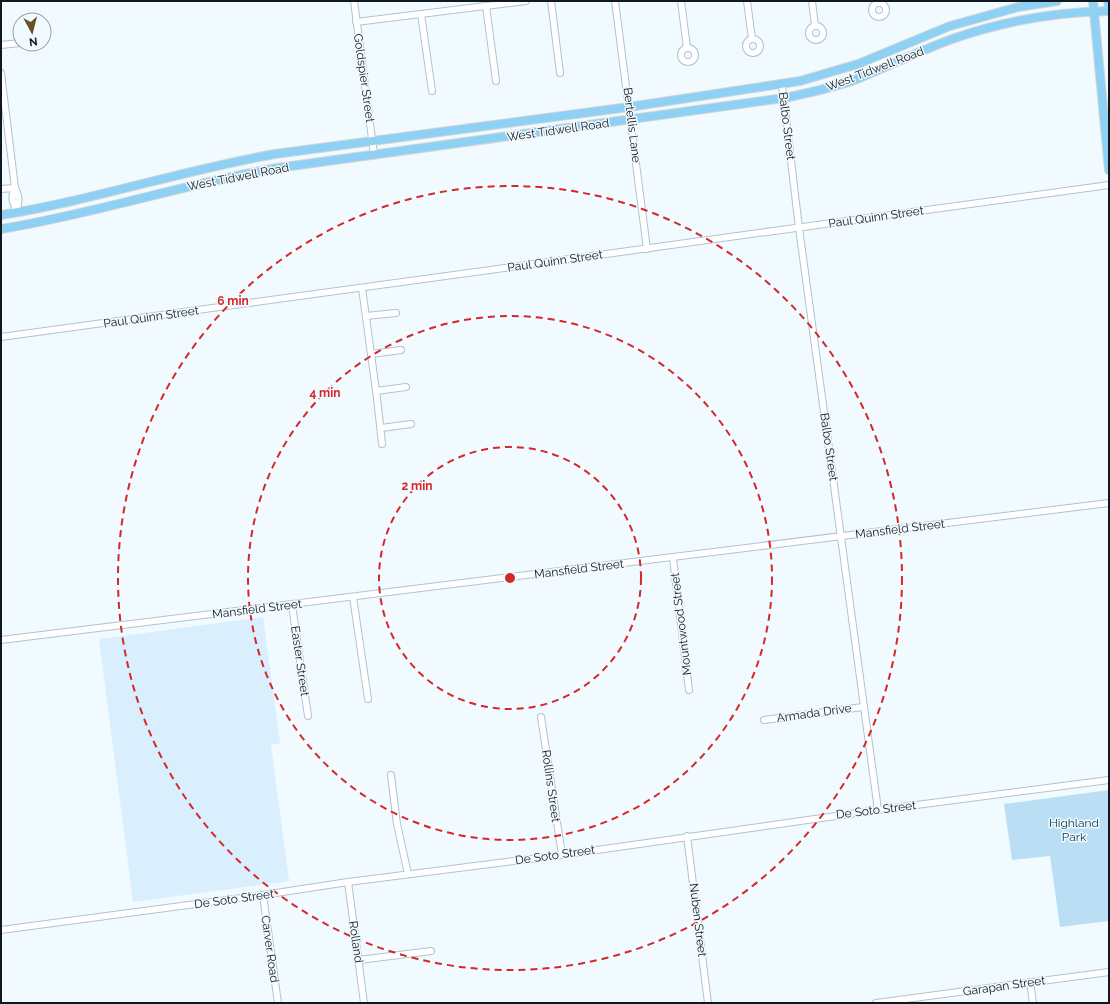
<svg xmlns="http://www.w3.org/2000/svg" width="1110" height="1004" viewBox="0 0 1110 1004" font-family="Raleway,sans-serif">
	<rect width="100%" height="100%" fill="#f1faff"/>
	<!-- built -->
	<polygon fill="#d9effe" points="263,617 280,743 271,745 289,881 133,902 99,639"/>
	<!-- green -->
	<polygon fill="#badef4" points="1109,790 1109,921 1060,927 1050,856 1012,860 1004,804"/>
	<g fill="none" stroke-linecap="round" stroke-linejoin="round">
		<defs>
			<g id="minor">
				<polyline points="354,1 374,154"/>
				<polyline points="551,1 560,73"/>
				<polyline points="615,1 647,249"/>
				<polyline points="681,1 687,48"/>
				<polyline points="747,1 752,39"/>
				<polyline points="812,1 815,26"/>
				<circle cx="879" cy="10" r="7"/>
				<polyline points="486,6 496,81"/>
				<polyline points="421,14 432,91"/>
				<polyline points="356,22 526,1"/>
				<circle cx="816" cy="33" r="7"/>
				<circle cx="753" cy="46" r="7"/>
				<polyline points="1,45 20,43"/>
				<circle cx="688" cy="55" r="7"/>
				<path d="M1,73L15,188C19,196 20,202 16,210"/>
				<polyline points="782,85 799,228 878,810"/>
				<path d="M15,188C10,199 13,202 17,212"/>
				<polyline points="1,189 15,188"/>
				<polyline points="362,288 377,398 382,444"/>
				<polyline points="366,316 396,313"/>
				<polyline points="1,337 1109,185"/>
				<polyline points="371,354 401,350"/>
				<polyline points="376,391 406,387"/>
				<polyline points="381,428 411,424"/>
				<polyline points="673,558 689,690"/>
				<polyline points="353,597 368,699"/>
				<polyline points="292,605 308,716"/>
				<polyline points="1,640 1109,503"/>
				<polyline points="541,717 562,855"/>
				<polyline points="764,720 863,707"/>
				<polyline points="391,775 397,824 408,874"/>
				<polyline points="687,836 708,1003"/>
				<polyline points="348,882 364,1003"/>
				<polyline points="263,895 278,1003"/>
				<polyline points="1,930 263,895 348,882 562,855 878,810 1109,780"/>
				<polyline points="359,960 431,951"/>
				<polyline points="1030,982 1033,1003"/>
				<polyline points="876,1003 1109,972"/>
			</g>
			<g id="major">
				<polyline points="1093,1 1109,170"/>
				<polyline points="1108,1 1109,6"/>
				<path d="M1,215C94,200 183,170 275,154L629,107L800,81L858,64L950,26L1018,7L1057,1"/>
				<path d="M1,229C94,214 184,184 277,168L784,98C808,93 833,88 857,79C889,66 921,50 955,38C1004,21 1057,12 1109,11"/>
			</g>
		</defs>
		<!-- minor casing -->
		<use href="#minor" stroke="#afc4d0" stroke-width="8"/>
		<!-- major casing -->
		<use href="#major" stroke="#d4d6d6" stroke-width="10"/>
		<!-- minor -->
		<use href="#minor" stroke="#fff" stroke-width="6"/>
		<!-- major -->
		<use href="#major" stroke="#8ed1f4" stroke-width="8"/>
	</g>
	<!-- distance rings -->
	<g fill="none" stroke="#d62828" stroke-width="2" stroke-dasharray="7 5">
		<circle cx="510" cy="578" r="131"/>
		<circle cx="510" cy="578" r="262"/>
		<circle cx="510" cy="578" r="392"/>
	</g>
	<g text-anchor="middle" stroke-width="3" stroke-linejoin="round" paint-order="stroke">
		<!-- street labels -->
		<g font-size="12" fill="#12191e" stroke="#f1faff">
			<text transform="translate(875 69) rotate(-21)" y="4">West Tidwell Road</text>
			<text transform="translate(364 78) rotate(82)" y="4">Goldspier Street</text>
			<text transform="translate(632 125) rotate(83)" y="4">Bertellis Lane</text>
			<text transform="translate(787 126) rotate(83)" y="4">Balbo Street</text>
			<text transform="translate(558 130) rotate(-8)" y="4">West Tidwell Road</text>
			<text transform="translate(238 177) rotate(-11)" y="4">West Tidwell Road</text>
			<text transform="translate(876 217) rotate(-8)" y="4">Paul Quinn Street</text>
			<text transform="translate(555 261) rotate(-8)" y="4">Paul Quinn Street</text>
			<text transform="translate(151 317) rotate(-8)" y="4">Paul Quinn Street</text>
			<text transform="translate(829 447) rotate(82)" y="4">Balbo Street</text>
			<text transform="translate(900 529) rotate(-7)" y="4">Mansfield Street</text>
			<text transform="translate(579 569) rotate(-7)" y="4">Mansfield Street</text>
			<text transform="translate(257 609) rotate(-7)" y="4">Mansfield Street</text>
			<text transform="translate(681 624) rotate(-97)" y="4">Mountwood Street</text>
			<text transform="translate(300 661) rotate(82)" y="4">Easter Street</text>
			<text transform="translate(814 713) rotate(-8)" y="4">Armada Drive</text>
			<text transform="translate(551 786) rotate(82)" y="4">Rollins Street</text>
			<text transform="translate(876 810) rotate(-7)" y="4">De Soto Street</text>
			<text transform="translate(555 855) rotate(-8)" y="4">De Soto Street</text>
			<text transform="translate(234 899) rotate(-8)" y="4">De Soto Street</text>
			<text transform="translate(698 920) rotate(83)" y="4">Nuben Street</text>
			<text transform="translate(356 942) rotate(82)" y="4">Rolland</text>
			<text transform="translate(270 949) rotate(82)" y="4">Carver Road</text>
			<text transform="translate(1004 986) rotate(-8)" y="4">Garapan Street</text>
		</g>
		<!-- park labels -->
		<g font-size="12" fill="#01354d" stroke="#f1faff">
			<text x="1074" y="827">Highland<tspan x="1074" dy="14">Park</tspan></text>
		</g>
	</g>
	<circle cx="510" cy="578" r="6" fill="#d62828" stroke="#f1faff" stroke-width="2"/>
	<g font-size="12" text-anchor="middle" font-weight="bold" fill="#d62828" stroke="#f1faff" stroke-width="3" stroke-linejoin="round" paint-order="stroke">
		<text x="233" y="305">6 min</text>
		<text x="325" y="397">4 min</text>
		<text x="417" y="490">2 min</text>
	</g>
	<!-- border -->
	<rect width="1110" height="1004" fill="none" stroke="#12191e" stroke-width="4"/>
	<!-- north arrow -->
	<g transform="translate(32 32) rotate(173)"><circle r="19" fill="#f1faff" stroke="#98a0a5"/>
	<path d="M0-3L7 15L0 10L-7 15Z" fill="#685221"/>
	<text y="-6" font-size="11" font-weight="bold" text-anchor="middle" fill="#12191e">N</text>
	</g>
</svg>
